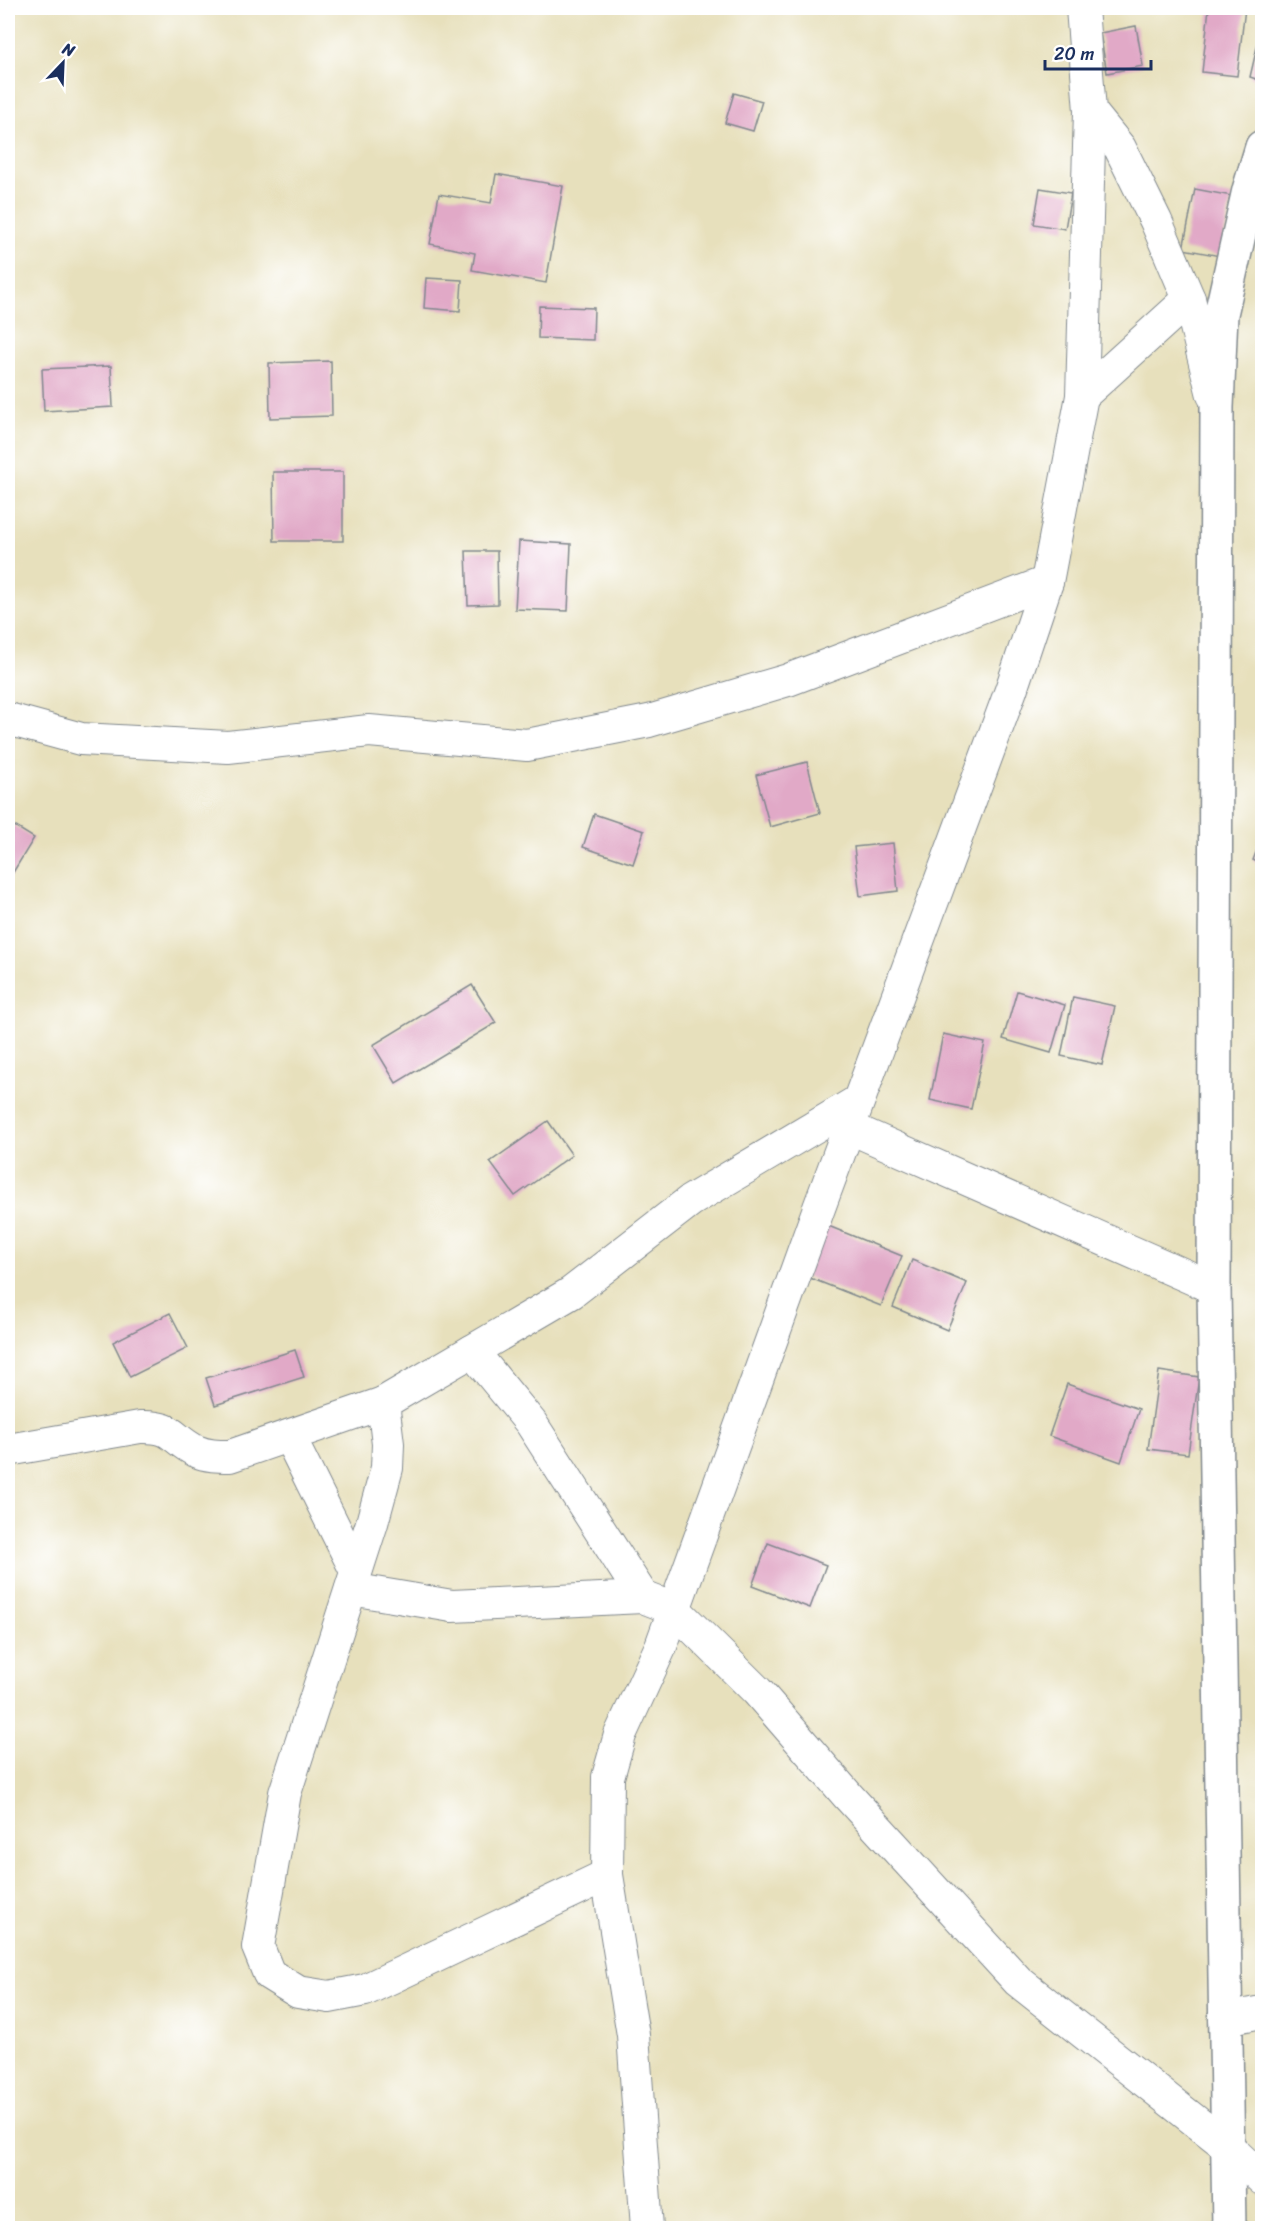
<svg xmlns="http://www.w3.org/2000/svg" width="1270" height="2236" viewBox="0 0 1270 2236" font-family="Sriracha,sans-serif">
	<rect width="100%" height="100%" fill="#fff"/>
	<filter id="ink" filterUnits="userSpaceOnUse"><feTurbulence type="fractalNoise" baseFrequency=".0167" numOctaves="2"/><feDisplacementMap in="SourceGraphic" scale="12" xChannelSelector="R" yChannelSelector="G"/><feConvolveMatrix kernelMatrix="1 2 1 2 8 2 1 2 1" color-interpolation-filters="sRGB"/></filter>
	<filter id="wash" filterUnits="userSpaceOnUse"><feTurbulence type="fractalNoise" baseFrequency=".008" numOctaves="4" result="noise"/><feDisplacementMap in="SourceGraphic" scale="24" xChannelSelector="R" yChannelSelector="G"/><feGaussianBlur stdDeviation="1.35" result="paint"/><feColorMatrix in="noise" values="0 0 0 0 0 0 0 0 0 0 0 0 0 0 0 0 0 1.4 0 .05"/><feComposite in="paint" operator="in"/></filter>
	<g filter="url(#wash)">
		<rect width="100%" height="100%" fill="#e7e0bc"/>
		<g id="blocks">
			<!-- building -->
			<g fill="#e1a9c7">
				<polygon points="1209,8 1245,8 1237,76 1202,72"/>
				<polygon points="1136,26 1143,66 1107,73 1100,33"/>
				<polygon points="1260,34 1262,35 1262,81 1250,77"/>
				<polygon points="734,93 762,101 753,131 725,123"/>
				<polygon points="496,174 563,186 546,283 472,270 475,253 430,244 439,194 491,203"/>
				<polygon points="1040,188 1071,193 1065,229 1034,224"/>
				<polygon points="1195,189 1232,196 1220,256 1183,249"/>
				<polygon points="426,278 462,280 460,311 424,308"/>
				<polygon points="539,306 594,308 593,340 538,338"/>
				<polygon points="331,361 332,416 270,418 269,363"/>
				<polygon points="111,366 113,407 44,411 42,369"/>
				<polygon points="273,472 343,472 343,541 274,541"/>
				<polygon points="519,541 571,544 568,611 515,609"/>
				<polygon points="466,551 497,551 498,604 468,605"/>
				<polygon points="807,762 820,813 770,827 756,775"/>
				<polygon points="594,814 644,831 633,864 583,847"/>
				<polygon points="8,822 34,838 9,879 8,878"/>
				<polygon points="1262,837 1262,864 1253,860"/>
				<polygon points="893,843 898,891 860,896 854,847"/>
				<polygon points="472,985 496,1023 396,1083 373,1045"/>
				<polygon points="1017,991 1065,1005 1051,1053 1003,1039"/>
				<polygon points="1073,997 1115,1006 1102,1065 1061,1056"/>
				<polygon points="943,1034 985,1043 971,1109 930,1100"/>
				<polygon points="548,1121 572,1155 515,1196 490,1162"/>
				<polygon points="826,1225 902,1256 881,1306 805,1276"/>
				<polygon points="912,1260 967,1283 947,1330 893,1307"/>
				<polygon points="170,1313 188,1348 130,1377 113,1342"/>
				<polygon points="295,1350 304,1377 215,1405 206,1378"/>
				<polygon points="1159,1371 1199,1377 1188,1454 1148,1449"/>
				<polygon points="1067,1384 1139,1409 1121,1462 1049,1436"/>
				<polygon points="768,1543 826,1565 810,1608 752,1586"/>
			</g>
		</g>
	</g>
	<g filter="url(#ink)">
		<use href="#blocks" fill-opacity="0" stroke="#81888d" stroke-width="1.5"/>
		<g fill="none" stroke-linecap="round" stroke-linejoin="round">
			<defs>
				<g id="minor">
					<polyline points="1082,8 1090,111 1120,148 1156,221 1189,299 1213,395"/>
					<polyline points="1082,396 1189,299"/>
					<polyline points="8,719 81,739 228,747 369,731 527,745 649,721 788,680 1047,582"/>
					<polyline points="848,1127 1214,1288"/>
					<polyline points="472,1351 531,1423 643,1597"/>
					<polyline points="383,1403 388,1444 387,1468 372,1523 285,1793 258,1947 269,1974 298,1992 329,1997 365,1990 607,1875"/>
					<polyline points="289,1436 356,1571"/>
					<path d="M8,1450L140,1427C175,1426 170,1438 196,1451C207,1456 218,1456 230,1456L383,1403L571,1293L690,1201L858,1101"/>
					<polyline points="351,1589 452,1606 643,1597 674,1609 757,1691 848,1796 1018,1981 1227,2146 1262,2179"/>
					<polyline points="1225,2019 1262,2012"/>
					<polyline points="647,2228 633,2035 607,1875 608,1777 620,1735 661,1646 819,1208 1011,690 1047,582 1082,396 1090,111"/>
				</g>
				<polyline id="tertiary" points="1229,2228 1214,1288 1217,407 1221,314 1249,190 1262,147"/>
			</defs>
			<!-- minor casing -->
			<use href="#minor" stroke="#81888d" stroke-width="34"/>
			<!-- tertiary casing -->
			<use href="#tertiary" stroke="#81888d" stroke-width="36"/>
			<!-- minor -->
			<use href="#minor" stroke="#fff" stroke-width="32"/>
			<!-- tertiary -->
			<use href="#tertiary" stroke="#fff" stroke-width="33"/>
		</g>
	</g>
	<!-- margin -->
	<rect width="1270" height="2236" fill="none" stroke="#fff" stroke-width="30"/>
	<!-- north arrow -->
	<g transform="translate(63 63) rotate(23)" stroke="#ffffff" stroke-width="4.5" paint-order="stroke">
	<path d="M0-4.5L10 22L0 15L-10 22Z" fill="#1b2f5e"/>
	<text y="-9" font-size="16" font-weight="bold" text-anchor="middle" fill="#1b2f5e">N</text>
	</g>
	<!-- scale -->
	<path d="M1045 60v9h106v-9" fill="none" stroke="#1b2f5e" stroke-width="3"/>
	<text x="1054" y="60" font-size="18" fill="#1b2f5e" stroke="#ffffff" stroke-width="4.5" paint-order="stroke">20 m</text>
</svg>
